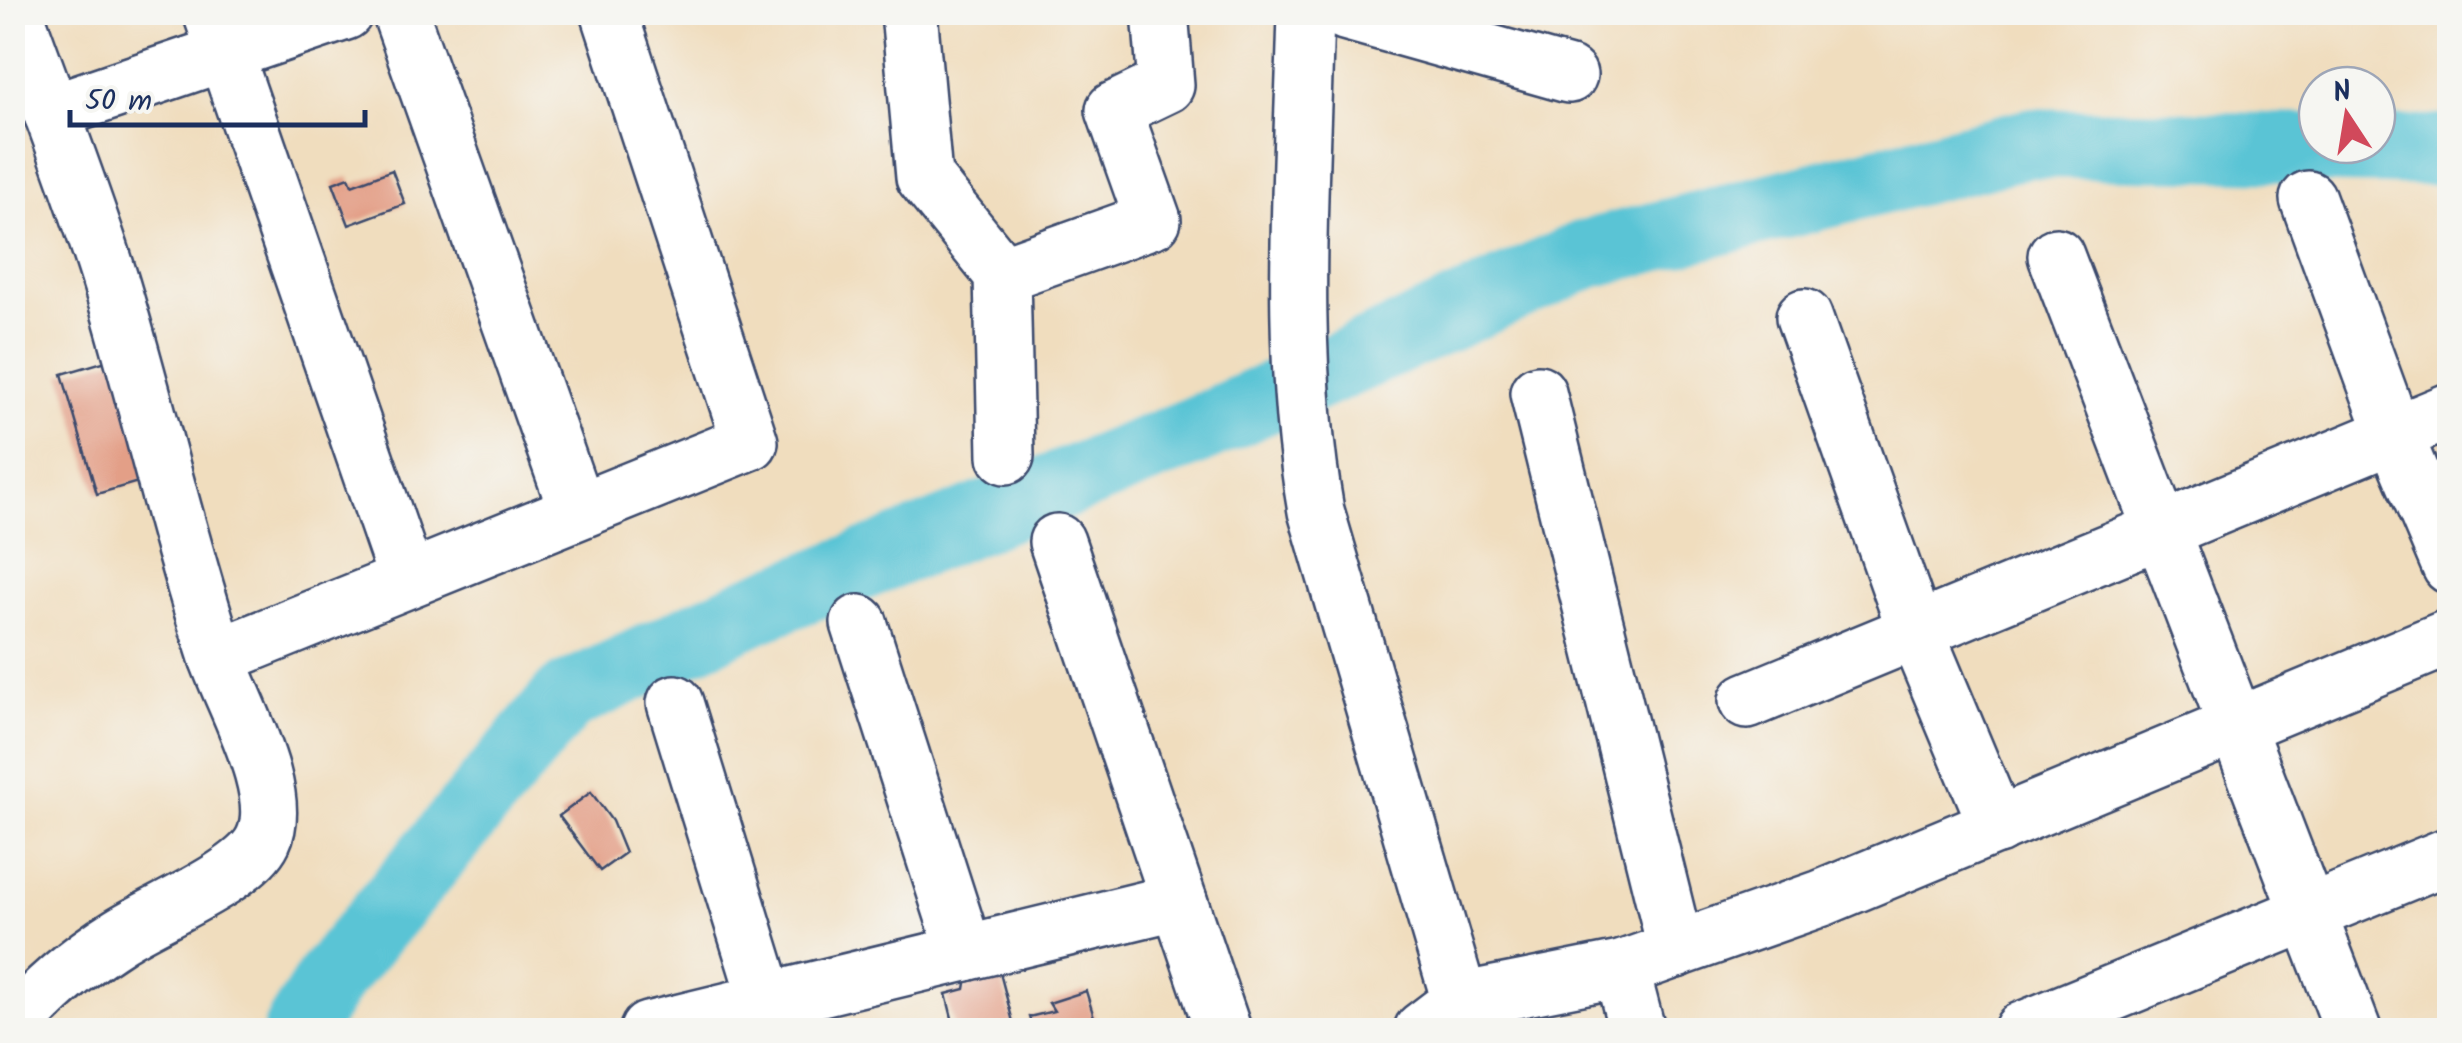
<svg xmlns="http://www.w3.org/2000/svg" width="2462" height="1043" viewBox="0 0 2462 1043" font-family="Kalam,sans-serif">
	<rect width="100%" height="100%" fill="#f6f6f2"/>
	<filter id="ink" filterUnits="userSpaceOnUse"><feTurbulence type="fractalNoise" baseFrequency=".01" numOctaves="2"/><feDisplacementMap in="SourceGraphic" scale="20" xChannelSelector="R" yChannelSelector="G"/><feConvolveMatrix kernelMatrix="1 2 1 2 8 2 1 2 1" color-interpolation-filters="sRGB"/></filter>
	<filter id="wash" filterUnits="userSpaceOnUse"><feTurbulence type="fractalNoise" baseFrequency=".0048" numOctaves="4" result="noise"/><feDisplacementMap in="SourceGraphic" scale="40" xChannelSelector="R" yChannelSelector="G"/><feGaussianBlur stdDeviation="2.25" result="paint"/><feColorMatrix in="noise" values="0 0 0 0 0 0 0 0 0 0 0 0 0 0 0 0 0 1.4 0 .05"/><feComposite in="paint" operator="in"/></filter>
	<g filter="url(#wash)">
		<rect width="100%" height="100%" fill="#f0ddbe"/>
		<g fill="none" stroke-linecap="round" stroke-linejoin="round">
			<!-- river -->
			<polyline stroke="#5ac4d5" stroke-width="70" points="298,1030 331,977 565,698 752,610 1195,431 1587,254 2028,143 2431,151 2450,148"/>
		</g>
		<g id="blocks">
			<!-- building -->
			<g fill="#e39f87">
				<polygon points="392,170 405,204 349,225 333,183 349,177 352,185"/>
				<polygon points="123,356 159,476 97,494 62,374"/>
				<polygon points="591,792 612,821 625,853 600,871 559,816"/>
				<polygon points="999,969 1013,1022 1007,1024 1009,1030 955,1030 946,994 965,989 967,977"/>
				<polygon points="1086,991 1098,1030 1033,1030 1029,1017 1054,1011 1049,1003"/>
			</g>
		</g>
	</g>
	<g filter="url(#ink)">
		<use href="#blocks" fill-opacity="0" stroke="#3b496c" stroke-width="2.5"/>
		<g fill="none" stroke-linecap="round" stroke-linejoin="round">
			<defs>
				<g id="minor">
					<polyline points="211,12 407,579"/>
					<polyline points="400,12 577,511"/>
					<polyline points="909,12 924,177 1002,274 1006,456"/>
					<path d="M1306,12C1302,178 1287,347 1316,511L1460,1001"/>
					<polyline points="1345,12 1569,75"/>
					<polyline points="51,112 345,12"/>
					<polyline points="2308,199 2394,434 2450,566"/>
					<polyline points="2056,256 2353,1030"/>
					<polyline points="1002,274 1153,220 1114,110 1166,85 1160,12"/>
					<polyline points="1804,317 1916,632 1997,826"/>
					<polyline points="1538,393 1676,950"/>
					<polyline points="1057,542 1223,1030"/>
					<polyline points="859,623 965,953"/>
					<polyline points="217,657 750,442 609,12"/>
					<polyline points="1747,701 2450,411"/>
					<polyline points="675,703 767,1002"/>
					<polyline points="1621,969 1637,1030"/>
					<path d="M12,1028C43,991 80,960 120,935C156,912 246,876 263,840C286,792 232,702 216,654C176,532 148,406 111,283C83,192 47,102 15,12"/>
					<polyline points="648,1030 1179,901"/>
					<polyline points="1422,1030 1460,1001 1621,969 1822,898 2450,637"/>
					<polyline points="2022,1030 2450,855"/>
				</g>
			</defs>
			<!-- minor casing -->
			<use href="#minor" stroke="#3b496c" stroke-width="60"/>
			<!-- minor -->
			<use href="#minor" stroke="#fff" stroke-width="55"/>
		</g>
	</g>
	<!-- margin -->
	<rect width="2462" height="1043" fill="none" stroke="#f6f6f2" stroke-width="50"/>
	<!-- north arrow -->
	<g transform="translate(2347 115) rotate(348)"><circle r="48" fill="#f6f6f2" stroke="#9ea6b7" stroke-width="2.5"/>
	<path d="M0-8L18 38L0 25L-18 38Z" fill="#d1495b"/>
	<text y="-15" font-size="28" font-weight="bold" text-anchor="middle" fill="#1b2f5e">N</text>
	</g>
	<!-- scale -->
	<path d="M70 110v15h295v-15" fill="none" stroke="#1b2f5e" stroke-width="5"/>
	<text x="85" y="110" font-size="30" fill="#1b2f5e" stroke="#f6f6f2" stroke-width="8" paint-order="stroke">50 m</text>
</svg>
